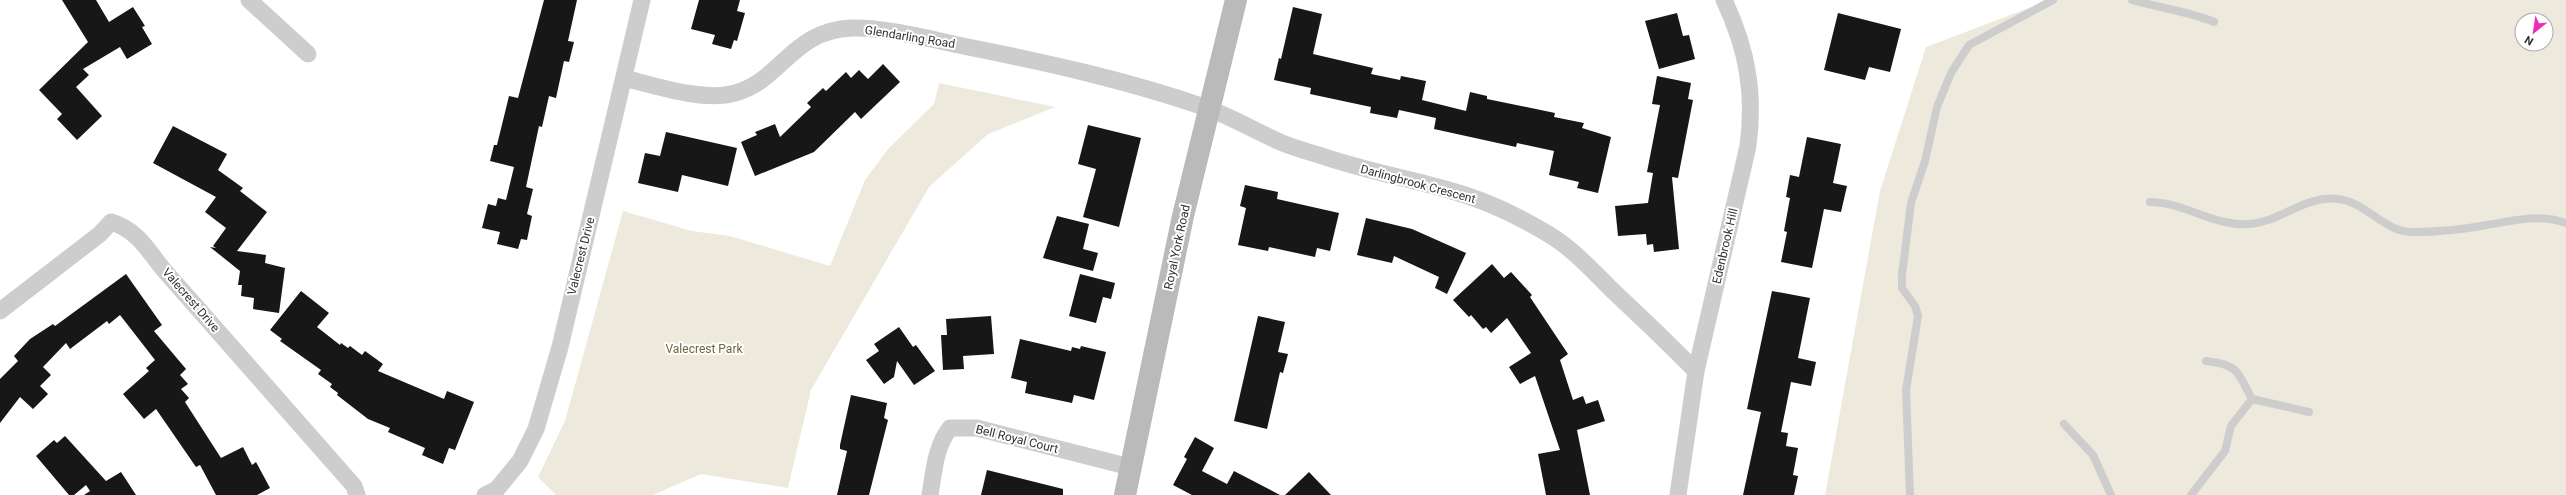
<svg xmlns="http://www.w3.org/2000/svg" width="2566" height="495" viewBox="0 0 2566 495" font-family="Roboto,sans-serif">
	<rect width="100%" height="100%" fill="#fff"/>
	<!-- green -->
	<g fill="#edeadd" fill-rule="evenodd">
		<path d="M2050,0H2566V495H1825L1880,191L1926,47ZM2522,20H2546V44H2522Z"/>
		<polygon points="939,83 1055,107 988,134 929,187 811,390 788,488 701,474 653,495 556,495 538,477 565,421 623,211 692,231 730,236 830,266 865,180 888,149 934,104"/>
	</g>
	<!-- building -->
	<g fill="#171717">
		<polygon points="62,0 96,0 109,22 133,7 145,26 142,27 152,44 127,59 120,47 83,69 89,75 76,87 102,116 77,140 57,119 62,114 39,90 88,42"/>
		<polygon points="544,0 577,0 568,41 574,42 569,62 564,61 556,98 549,96 542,127 539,126 526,187 533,189 527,214 532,216 527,240 521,239 518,249 497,244 500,232 482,228 488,204 496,206 498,198 506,200 514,167 490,161 494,145 497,145 509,96 518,98"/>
		<polygon points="699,0 740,0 737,11 745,13 737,41 734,40 731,49 712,44 715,35 691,29"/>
		<polygon points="1293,7 1322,14 1313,54 1373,68 1371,74 1400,80 1401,76 1426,81 1422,100 1466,111 1470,92 1487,96 1487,99 1555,113 1554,117 1584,123 1582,128 1611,137 1598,193 1577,188 1579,182 1549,175 1554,151 1517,143 1516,147 1434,129 1436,118 1399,110 1397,118 1370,113 1371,107 1310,94 1311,88 1274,80 1279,58 1281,59"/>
		<polygon points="1677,13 1683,36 1689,35 1695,59 1659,69 1645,21"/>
		<polygon points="1838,13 1901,29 1890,72 1869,67 1865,80 1824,70"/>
		<polygon points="883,64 900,82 861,119 855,112 814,152 755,176 741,142 757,135 755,132 775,124 780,137 811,107 807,103 823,88 826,91 846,72 851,78 859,70 868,79"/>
		<polygon points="1657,76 1691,83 1688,99 1693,100 1678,178 1672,177 1679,249 1654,252 1653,244 1647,245 1646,234 1618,236 1615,206 1648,203 1653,173 1647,172 1660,105 1652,104"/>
		<polygon points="1088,125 1141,138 1119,227 1083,217 1096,169 1078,164"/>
		<polygon points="173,126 227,154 218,170 243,188 240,191 267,212 237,251 266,255 265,263 285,268 279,313 253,309 254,298 241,296 242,285 238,285 240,271 210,247 216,248 213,246 226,228 205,212 216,197 153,163"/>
		<polygon points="666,132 737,148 728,186 682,175 678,192 638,183 645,153 660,156"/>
		<polygon points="1807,137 1841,144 1833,183 1847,186 1841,212 1824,209 1812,268 1781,262 1787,232 1784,231 1790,198 1786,197 1790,175 1799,177"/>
		<polygon points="1245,185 1278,192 1277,199 1339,213 1330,251 1317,248 1315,257 1269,247 1268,251 1238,245 1246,208 1240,206"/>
		<polygon points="1057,216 1089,224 1083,249 1098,253 1093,271 1043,258"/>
		<polygon points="1366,218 1412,229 1466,253 1447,294 1435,288 1439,277 1394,256 1392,263 1357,255"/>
		<polygon points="1492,264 1504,278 1511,272 1532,295 1530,297 1568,354 1560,360 1573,400 1583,396 1586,404 1598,400 1605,421 1577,430 1590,495 1546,495 1538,454 1560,450 1535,376 1520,384 1509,367 1531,353 1507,318 1491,333 1486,327 1483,329 1471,315 1469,317 1453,300"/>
		<polygon points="126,274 162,325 154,331 186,369 180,375 188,384 181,389 189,398 185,402 221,458 243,447 252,465 256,462 270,488 257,495 216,495 200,465 196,467 156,409 144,419 123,394 149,371 146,368 155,360 120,315 109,324 107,321 70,349 66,343 43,367 51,375 40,386 48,394 33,409 20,397 0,423 0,379 18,361 14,356 30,339 53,324 55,326"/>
		<polygon points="1080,274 1115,283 1111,299 1103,297 1096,323 1069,316"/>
		<polygon points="301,291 329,313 317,327 340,345 341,343 348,348 350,346 362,355 365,351 383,364 378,371 444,399 447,391 474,402 455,450 449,448 443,464 422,455 425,448 388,432 390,428 368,419 337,395 338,393 330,387 332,384 318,374 321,370 280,341 282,339 270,330"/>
		<polygon points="1772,291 1810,298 1798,358 1816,362 1811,386 1791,382 1781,432 1788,433 1786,446 1798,448 1793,475 1798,476 1794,495 1743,495 1761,412 1747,409"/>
		<polygon points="991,316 994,354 963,356 964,369 943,370 941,335 947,335 946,319"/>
		<polygon points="1258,316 1285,322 1278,352 1288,354 1283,373 1280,372 1267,429 1234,421"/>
		<polygon points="899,327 913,347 916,345 935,371 914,385 897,361 894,377 884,384 866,360 879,351 874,344"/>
		<polygon points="1020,339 1071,351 1072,347 1080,349 1081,346 1106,352 1094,400 1074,395 1072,403 1025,393 1027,382 1011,378"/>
		<polygon points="851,395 887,403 884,418 888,420 869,495 837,495 847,451 840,449 840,445"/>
		<polygon points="65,436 106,481 121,472 136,495 84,495 90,491 86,485 74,495 69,495 36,456 54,440 57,443"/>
		<polygon points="1195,437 1214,448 1202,471 1227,484 1234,471 1280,495 1192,495 1173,485 1187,459 1184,457"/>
		<polygon points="987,470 1063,489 1063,495 981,495"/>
		<polygon points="1309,472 1331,495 1285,495"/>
	</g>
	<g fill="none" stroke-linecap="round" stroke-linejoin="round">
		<!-- service -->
		<g stroke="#cdcdcd" stroke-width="8">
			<path d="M2132,0C2159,8 2188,11 2214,22"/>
			<path d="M2150,202C2184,202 2215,227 2249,224C2281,222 2304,195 2338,199C2366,202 2383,231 2411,232C2436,232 2462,230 2486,225C2515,221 2537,213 2566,223"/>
			<path d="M2206,361C2240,365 2237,372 2252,399L2309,412"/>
			<polyline points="2064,424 2093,455 2111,495"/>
			<polyline points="1910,495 1906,390 1918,316 1915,306 1902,288 1902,275 1911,203 1925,161 1937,107 1951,73 1969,45 2053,0"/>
			<polyline points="2191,495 2225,451 2231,426 2252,399"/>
		</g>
		<!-- minor -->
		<g stroke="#cdcdcd" stroke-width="17">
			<polyline points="249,0 308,54"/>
			<path d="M624,78C656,86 704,102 735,93C781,81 792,30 852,28C884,27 930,39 963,46C1044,62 1126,80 1204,107C1233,117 1258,133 1285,144C1298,149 1312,153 1325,157C1364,170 1405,178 1445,189C1479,198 1513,213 1543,231C1569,245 1590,268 1611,289C1640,316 1668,343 1696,371"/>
			<path d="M0,311L100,234L111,222C136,229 148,250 163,269L354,486L357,495"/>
			<polyline points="485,495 497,489 520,461 536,429 560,347 642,0"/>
			<path d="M930,495C934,472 935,447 950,428H977L1130,467"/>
			<path d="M1678,495L1696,371L1748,146C1755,92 1747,49 1724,0"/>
		</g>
		<!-- secondary -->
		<polyline stroke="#bababa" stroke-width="22" points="1125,495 1183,216 1236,0"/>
	</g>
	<g text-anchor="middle" stroke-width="4" stroke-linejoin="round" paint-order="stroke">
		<!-- street labels -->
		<g font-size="12" fill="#303030" stroke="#fff">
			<text transform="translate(910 37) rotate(9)" y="4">Glendarling Road</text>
			<text transform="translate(1418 184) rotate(15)" y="4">Darlingbrook Crescent</text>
			<text transform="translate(1725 246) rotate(-77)" y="4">Edenbrook Hill</text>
			<text transform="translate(1177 247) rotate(-78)" y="4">Royal York Road</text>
			<text transform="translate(581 256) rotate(-76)" y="4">Valecrest Drive</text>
			<text transform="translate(191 300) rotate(49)" y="4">Valecrest Drive</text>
			<text transform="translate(1017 439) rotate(14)" y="4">Bell Royal Court</text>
		</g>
		<!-- park labels -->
		<g font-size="12" fill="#6d673b" stroke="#fff">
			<text x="704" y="353">Valecrest Park</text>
		</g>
	</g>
	<!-- north arrow -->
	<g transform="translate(2534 32) rotate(210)"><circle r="19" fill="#ffffff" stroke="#acacac"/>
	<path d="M0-3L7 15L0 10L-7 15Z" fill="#ec2cb6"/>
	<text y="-6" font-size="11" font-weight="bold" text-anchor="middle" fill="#303030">N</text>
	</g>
</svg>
